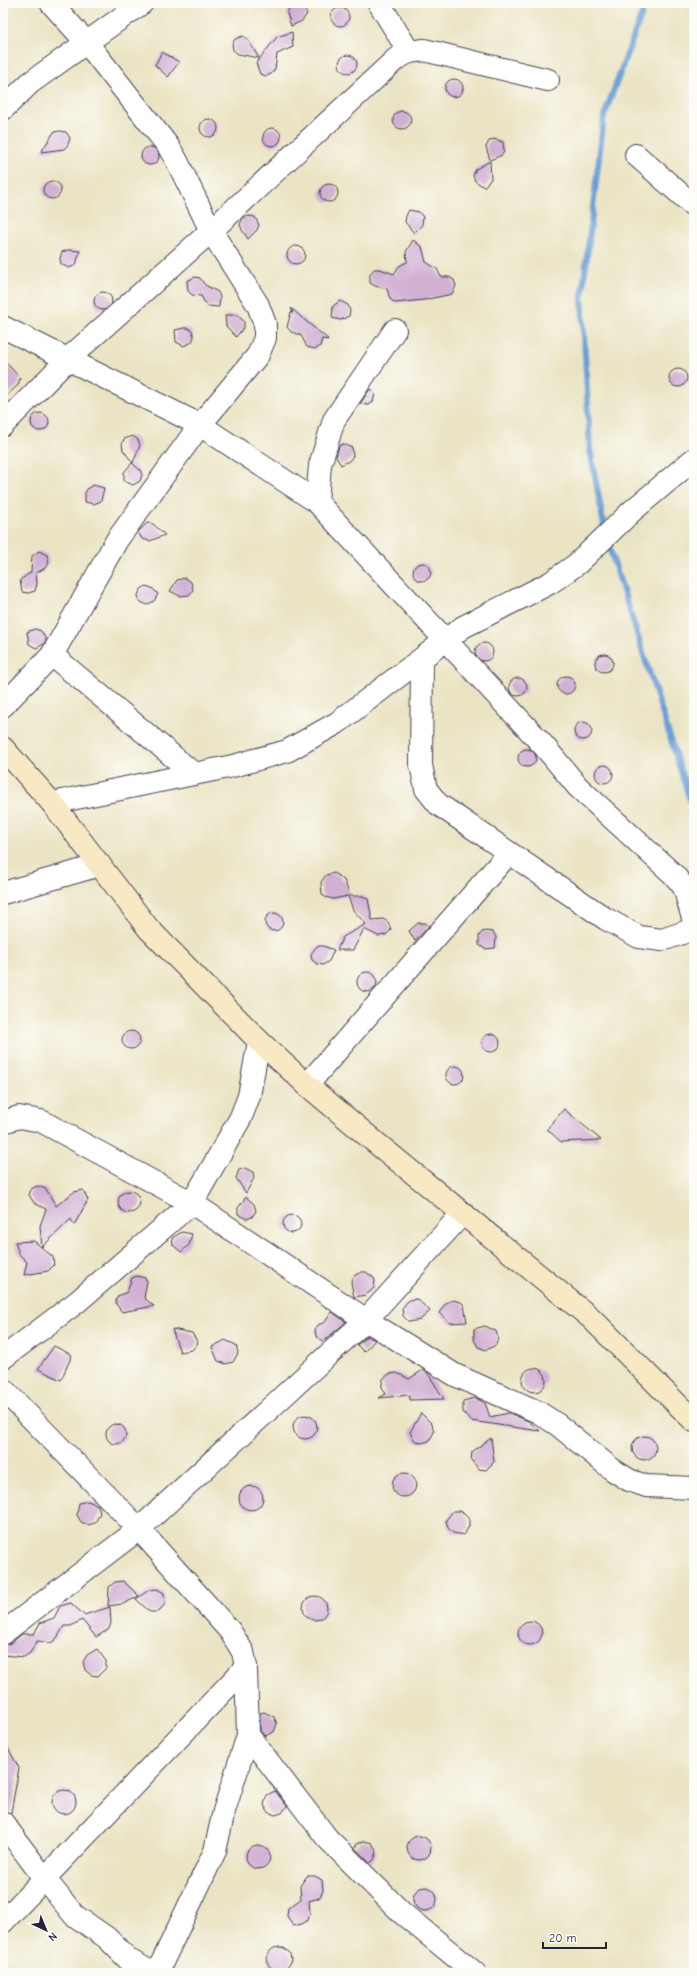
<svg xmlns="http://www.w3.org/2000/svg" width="697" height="1976" viewBox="0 0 697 1976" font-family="'Comic Neue',sans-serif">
	<rect width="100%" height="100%" fill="#fdfcf7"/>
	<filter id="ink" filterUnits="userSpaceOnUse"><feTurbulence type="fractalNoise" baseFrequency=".025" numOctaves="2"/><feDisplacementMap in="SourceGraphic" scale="8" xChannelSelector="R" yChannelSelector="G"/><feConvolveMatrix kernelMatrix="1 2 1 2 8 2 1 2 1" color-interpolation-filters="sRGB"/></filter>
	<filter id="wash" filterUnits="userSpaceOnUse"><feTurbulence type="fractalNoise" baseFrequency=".012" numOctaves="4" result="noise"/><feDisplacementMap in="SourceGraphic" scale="16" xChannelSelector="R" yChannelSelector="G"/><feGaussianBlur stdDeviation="0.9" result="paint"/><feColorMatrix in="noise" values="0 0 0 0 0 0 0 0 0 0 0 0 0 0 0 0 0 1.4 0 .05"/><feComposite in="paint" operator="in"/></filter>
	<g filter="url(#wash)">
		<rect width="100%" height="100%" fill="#ebe4c4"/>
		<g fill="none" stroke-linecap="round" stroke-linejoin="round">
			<!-- stream -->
			<g stroke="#699fd6" stroke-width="6">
				<polyline points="605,531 590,449 582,297 604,116 646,3"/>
				<polyline points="607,540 694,812"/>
			</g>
		</g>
		<g id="blocks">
			<!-- building -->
			<g fill="#d2b0d4">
				<polygon points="296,5 304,8 307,14 302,21 291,26 287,13 290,7"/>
				<circle cx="340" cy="17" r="9"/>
				<polygon points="292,32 293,47 277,54 275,69 271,74 266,76 260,74 256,63 277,37"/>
				<polygon points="243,36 248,40 259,58 238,54 233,50 232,44 235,39"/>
				<polygon points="162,52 179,62 168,77 155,65"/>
				<circle cx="348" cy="64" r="9"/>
				<circle cx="454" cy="88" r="9"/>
				<circle cx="402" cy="120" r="9"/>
				<circle cx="209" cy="128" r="9"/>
				<circle cx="272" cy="137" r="9"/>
				<polygon points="60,131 66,132 70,138 68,145 64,149 41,152 54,132"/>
				<polygon points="494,139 503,142 504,151 502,155 490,160 486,147 489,141"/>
				<circle cx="150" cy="156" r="9"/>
				<polygon points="490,161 491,179 484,187 475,181 473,175 476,169"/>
				<circle cx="52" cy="190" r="9"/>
				<circle cx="329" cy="193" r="9"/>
				<polygon points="409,210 419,212 423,217 422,225 414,233 405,222 406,216"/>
				<polygon points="249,216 255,217 259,225 257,230 248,239 242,230 240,224 243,218"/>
				<polygon points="413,240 422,247 426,262 437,269 441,277 449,277 454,280 456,286 452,294 424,300 395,303 390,299 387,289 375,286 370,283 370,274 374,269 380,269 394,274 399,266 407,262 406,252"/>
				<circle cx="296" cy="255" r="9"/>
				<polygon points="68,250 80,251 76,265 69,268 61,264 60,258 62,252"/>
				<polygon points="195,277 200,278 205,285 218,292 220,297 219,307 207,306 201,296 192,295 188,291 187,281"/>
				<circle cx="103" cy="301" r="9"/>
				<polygon points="340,301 348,305 350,311 349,316 341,320 332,318 333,306"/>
				<polygon points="291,308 301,317 329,340 322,339 320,346 315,349 307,347 301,335 291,332 287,327 291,312 293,313"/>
				<polygon points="225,315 237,315 244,321 244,327 236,337 226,326"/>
				<polygon points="184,328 188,328 192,331 194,337 192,342 184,346 176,342 175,330"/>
				<polygon points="3,359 20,378 18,385 3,399"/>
				<circle cx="678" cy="378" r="9"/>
				<polygon points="370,389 375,394 373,402 369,405 360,404"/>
				<circle cx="40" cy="422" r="9"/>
				<polygon points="133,436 138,440 140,445 133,463 123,450 122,444 124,439"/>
				<polygon points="343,444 352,448 353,456 349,461 341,465 336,457 339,446"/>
				<polygon points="132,463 140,470 142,475 140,481 133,485 124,481 124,472"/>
				<polygon points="93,485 104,488 101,501 94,504 85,502 85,493 88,488"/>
				<polygon points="147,523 153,524 165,535 150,541 142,539 138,532"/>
				<polygon points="39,551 47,555 49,563 45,568 36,573 37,584 35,591 28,593 22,592 20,580 31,572 32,556"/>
				<circle cx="422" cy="572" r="9"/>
				<polygon points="185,578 191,582 193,590 189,595 180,596 170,591 177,580"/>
				<polygon points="146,586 152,588 158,594 154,601 147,605 139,601 138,595 141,589"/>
				<polygon points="35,629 41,631 46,639 44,644 36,648 29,644 27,632"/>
				<circle cx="484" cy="652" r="9"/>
				<circle cx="604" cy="663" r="9"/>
				<circle cx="566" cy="685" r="9"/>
				<circle cx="518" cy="687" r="9"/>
				<circle cx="583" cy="731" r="9"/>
				<circle cx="527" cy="758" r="9"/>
				<circle cx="604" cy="774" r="9"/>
				<polygon points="334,873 344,880 350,896 363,896 368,899 372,920 383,919 388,922 391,930 386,935 378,936 364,929 353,950 337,950 343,937 366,924 353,910 348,896 333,899 325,897 322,894 321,882 326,875"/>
				<circle cx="274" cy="922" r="9"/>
				<polygon points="418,923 425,923 429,926 415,941 409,931"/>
				<polygon points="486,931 493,932 496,937 495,948 485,949 479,945 479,936 482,932"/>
				<polygon points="317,946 323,946 334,950 329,961 323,965 317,964 312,960 311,954"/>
				<circle cx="367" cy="982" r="10"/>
				<circle cx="131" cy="1040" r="9"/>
				<circle cx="491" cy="1043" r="9"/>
				<circle cx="455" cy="1075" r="9"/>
				<polygon points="564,1109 601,1140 561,1142 547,1129"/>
				<polygon points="245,1168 253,1172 254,1178 246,1193 236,1178 239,1170"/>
				<polygon points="37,1186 46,1189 56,1206 74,1192 83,1190 88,1200 74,1225 71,1219 42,1247 40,1226 46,1209 34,1203 29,1195 31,1189"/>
				<circle cx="129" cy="1202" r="11"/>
				<polygon points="246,1197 254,1204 256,1211 252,1217 247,1219 238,1214 238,1208"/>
				<circle cx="292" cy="1224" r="9"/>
				<polygon points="182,1232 192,1234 189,1245 181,1252 173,1245 172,1238"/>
				<polygon points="34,1241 53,1257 54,1265 48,1271 24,1275 27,1262 19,1254 15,1242"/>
				<polygon points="362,1272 366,1272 373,1277 375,1280 374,1288 366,1295 354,1297 351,1282 353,1278 355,1275"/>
				<polygon points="137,1276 145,1278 147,1281 144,1298 154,1306 122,1312 116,1304 116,1300 118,1296 127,1292 132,1278"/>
				<polygon points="417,1299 430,1311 420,1320 409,1322 403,1316 402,1308 409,1300"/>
				<polygon points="453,1300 461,1302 464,1305 467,1322 450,1323 439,1313 446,1303"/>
				<polygon points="332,1312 346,1322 325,1340 322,1341 316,1336 315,1330 318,1325 325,1322"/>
				<polygon points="485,1326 496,1331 498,1338 496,1345 486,1350 478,1347 474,1340 474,1329"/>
				<polygon points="172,1329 192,1333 198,1343 192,1350 180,1352"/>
				<polygon points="367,1336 375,1340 364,1352 357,1345"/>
				<polygon points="225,1340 236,1345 238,1353 233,1362 226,1364 218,1361 212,1347"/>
				<polygon points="54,1346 72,1355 61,1380 38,1369"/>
				<circle cx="534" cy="1380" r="12"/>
				<polygon points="423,1370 427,1372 444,1399 410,1400 409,1395 379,1398 386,1394 382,1387 382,1383 383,1379 389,1374 397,1373 409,1379"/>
				<polygon points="476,1398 485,1403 490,1417 509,1413 528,1421 540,1431 471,1421 463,1412 463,1401"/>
				<polygon points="421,1413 432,1424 434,1432 429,1441 422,1443 415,1441 410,1432"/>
				<circle cx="305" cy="1427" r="12"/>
				<circle cx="116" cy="1434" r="10"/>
				<circle cx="644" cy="1448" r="12"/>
				<polygon points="491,1438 494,1462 486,1470 479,1469 471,1460 472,1452"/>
				<circle cx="404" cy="1485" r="12"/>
				<circle cx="251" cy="1498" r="12"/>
				<polygon points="88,1501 98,1505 100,1513 95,1523 88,1525 81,1522 77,1515 79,1503"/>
				<polygon points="453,1511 461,1511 469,1519 469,1526 464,1535 453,1533 448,1528 446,1520"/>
				<polygon points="123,1581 139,1596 123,1604 108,1606 109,1587 115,1582"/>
				<polygon points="157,1589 164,1593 165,1604 158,1612 150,1612 136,1599 149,1590"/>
				<circle cx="315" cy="1608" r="12"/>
				<polygon points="71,1603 84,1615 110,1607 111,1623 109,1629 96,1637 82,1620 71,1626 64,1626 57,1638 51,1643 37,1641 30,1653 24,1657 3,1655 3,1645 11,1643 22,1634 34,1634 40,1623 54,1618 60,1606"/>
				<circle cx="530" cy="1633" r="12"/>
				<polygon points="97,1649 106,1661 106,1668 98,1676 91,1675 85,1670 83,1662 87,1655"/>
				<polygon points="264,1712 274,1717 277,1724 274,1732 265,1736 260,1731 260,1713"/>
				<polygon points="3,1739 19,1768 11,1813 3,1811"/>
				<circle cx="64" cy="1802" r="12"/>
				<polygon points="275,1791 287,1806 282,1813 275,1815 268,1812 264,1805 267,1795"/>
				<circle cx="419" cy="1848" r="12"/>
				<polygon points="364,1841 372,1843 377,1852 374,1860 370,1863 355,1848 357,1844"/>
				<circle cx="258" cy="1857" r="12"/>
				<polygon points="307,1876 315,1876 322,1880 323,1891 319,1898 309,1901 310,1914 308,1920 302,1924 293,1926 287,1916 288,1908 301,1899 300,1886"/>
				<circle cx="425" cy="1899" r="12"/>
				<circle cx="279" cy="1959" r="12"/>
			</g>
		</g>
	</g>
	<g filter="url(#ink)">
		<use href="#blocks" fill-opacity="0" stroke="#403f50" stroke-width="1"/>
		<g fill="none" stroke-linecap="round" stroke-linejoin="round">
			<defs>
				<g id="street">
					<polyline points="379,3 409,52"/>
					<polyline points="3,109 30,83 142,3"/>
					<polyline points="636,155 694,206"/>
					<polyline points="3,327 200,425 317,502 544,746 578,787 674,875 684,887 694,922"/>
					<polyline points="3,425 69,358 211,231 396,59 409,52 424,50 548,80"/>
					<polyline points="317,502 320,465 334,420 395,330"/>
					<polyline points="52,655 194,774"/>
					<polyline points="422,660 421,765 426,789 438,804 606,919 639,937 662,940 694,929"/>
					<polyline points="3,706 52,655 117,540 200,425 258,355 265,338 265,324 258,305 211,231 177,161 168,146 87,43 51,3"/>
					<polyline points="52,803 233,766 287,751 337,723 463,627 550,583 577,564 632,511 694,459"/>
					<polyline points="3,893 100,865"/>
					<polyline points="307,1085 509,853"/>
					<polyline points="3,1122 19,1117 41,1121 192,1203 366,1320 455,1375 538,1412 558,1425 613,1470 629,1480 646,1486 694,1488"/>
					<polyline points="3,1358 77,1302 192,1203 241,1117 249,1096 259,1041"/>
					<polyline points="3,1389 139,1529 230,1631 243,1652 246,1667 248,1735 224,1811 215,1851 157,1973"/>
					<polyline points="3,1633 139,1529 366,1320 463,1213"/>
					<polyline points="248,1735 327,1838 402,1913 475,1973"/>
					<polyline points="3,1823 44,1878 74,1915 107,1938 129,1960 153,1973"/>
					<polyline points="3,1922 246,1667"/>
				</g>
				<polyline id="secondary" points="3,748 52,803 148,928 259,1041 307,1085 375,1142 591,1318 694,1421"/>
			</defs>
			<!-- street casing -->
			<use href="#street" stroke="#403f50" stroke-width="24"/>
			<!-- secondary casing -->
			<use href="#secondary" stroke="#403f50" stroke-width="24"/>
			<!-- street -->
			<use href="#street" stroke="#fff" stroke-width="22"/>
			<!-- secondary -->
			<use href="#secondary" stroke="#f8e8c3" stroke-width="22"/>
		</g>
	</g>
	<!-- margin -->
	<rect width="697" height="1976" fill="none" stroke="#fdfcf7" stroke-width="16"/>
	<!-- north arrow -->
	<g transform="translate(46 1930) rotate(136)" stroke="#fdfcf7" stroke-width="3" paint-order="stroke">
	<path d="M0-3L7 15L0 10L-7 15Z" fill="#22223b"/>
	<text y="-6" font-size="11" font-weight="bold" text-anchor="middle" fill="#22223b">N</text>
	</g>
	<!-- scale -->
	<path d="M543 1942v6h63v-6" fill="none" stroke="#22223b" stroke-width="2"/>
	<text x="549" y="1942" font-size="12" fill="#22223b" stroke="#fdfcf7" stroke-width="3" paint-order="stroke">20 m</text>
</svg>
